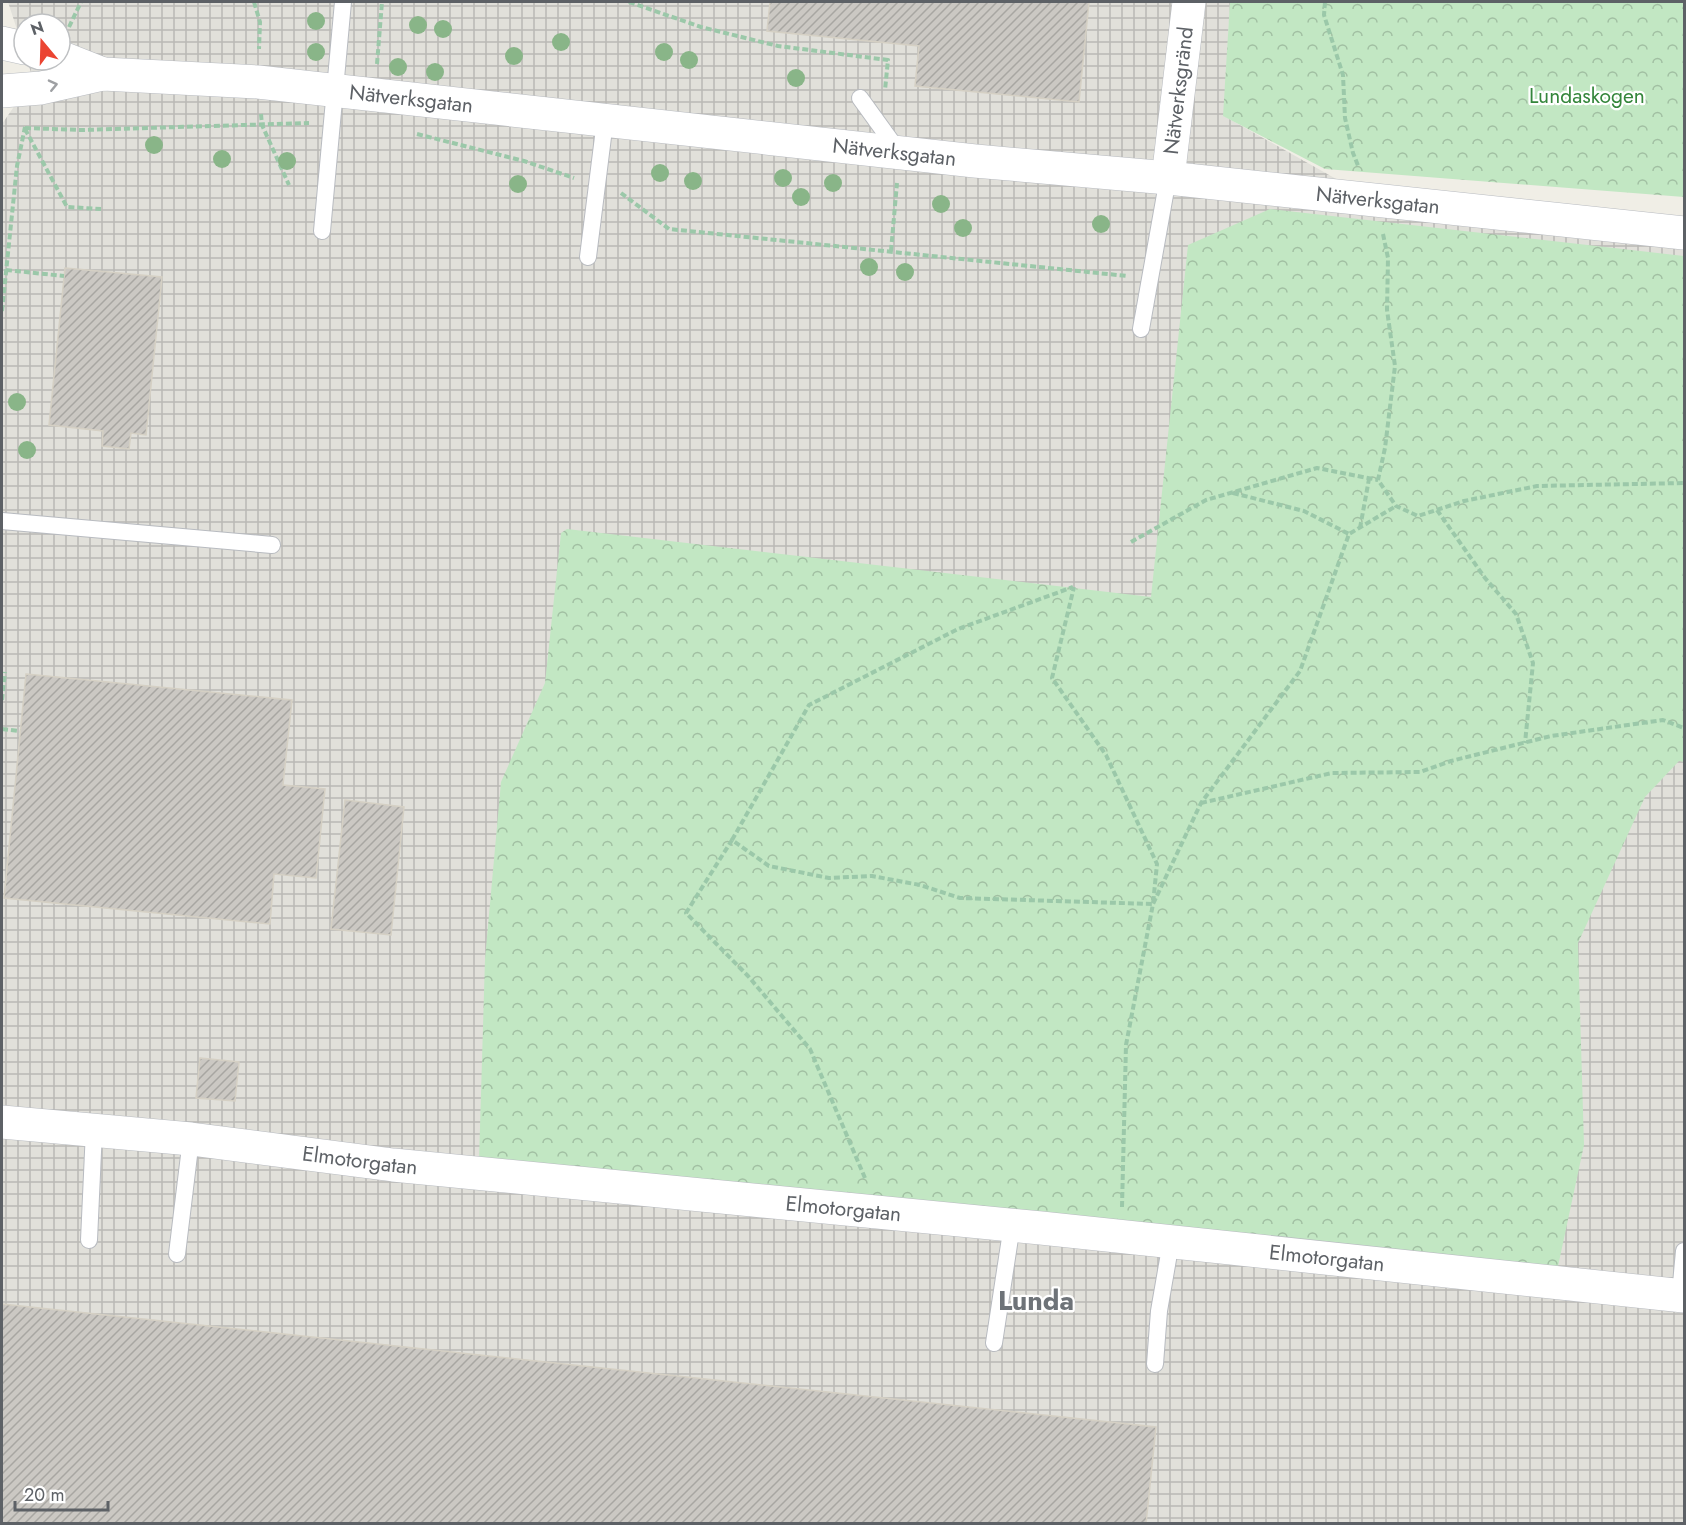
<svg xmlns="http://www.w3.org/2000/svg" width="1686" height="1525" viewBox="0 0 1686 1525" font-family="Jost,sans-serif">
	<defs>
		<pattern id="industrial-grid" width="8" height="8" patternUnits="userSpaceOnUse" patternTransform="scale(1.5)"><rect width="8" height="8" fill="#e1e0da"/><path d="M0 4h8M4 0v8" fill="none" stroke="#bab9b5"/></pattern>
		<pattern id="forest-crowns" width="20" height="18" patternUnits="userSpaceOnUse" patternTransform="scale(1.5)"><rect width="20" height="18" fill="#c2e7c3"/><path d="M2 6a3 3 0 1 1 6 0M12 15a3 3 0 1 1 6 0" fill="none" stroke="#a1bfa2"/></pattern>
		<pattern id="building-hatch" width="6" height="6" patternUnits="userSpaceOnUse" patternTransform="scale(1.5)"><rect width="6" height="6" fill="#cbc8c3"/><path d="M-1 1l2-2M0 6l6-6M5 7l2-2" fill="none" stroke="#a8a6a2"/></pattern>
	</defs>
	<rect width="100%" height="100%" fill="#f0eee6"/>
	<!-- industrial -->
	<polygon fill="url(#industrial-grid)" points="8,2 1230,2 1224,116 1370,198 1684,245 1684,1523 2,1524 2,124 33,79 27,60 60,60 60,24 24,24 24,51"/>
	<!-- forest -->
	<g fill="url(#forest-crowns)">
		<polygon points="1230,2 1684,2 1684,197 1325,169 1223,116"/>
		<polygon points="1270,209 1684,256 1684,762 1679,761 1645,797 1578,943 1584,1145 1557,1271 479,1161 485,959 501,782 545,683 561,533 567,529 1151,597 1188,245"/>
	</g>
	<!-- building -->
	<g fill="url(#building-hatch)" stroke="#d5d0c4" stroke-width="1.5">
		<polygon points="770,2 1089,2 1079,102 915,86 919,46 767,31"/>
		<polygon points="65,268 162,277 146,435 131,433 129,449 102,446 103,431 49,425"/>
		<polygon points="26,674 292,700 283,785 325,789 316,878 274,874 270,924 4,898"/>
		<polygon points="345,800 404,807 391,935 331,929"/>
		<polygon points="200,1058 239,1062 235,1101 196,1098"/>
		<polygon points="2,1304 1156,1427 1146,1524 2,1524"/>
	</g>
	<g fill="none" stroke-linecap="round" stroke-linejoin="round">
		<defs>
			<g id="service">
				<polyline points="860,98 899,152"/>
				<polyline points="322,231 343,2"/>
				<polyline points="588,257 605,121"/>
				<polyline points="1141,329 1168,178"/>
				<polyline points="2,521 272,545"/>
				<polyline points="89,1240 94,1130"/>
				<polyline points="177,1254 191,1139"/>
				<polyline points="1680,1295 1684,1251"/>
				<polyline points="994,1343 1012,1225"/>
				<polyline points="1155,1364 1159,1311 1171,1242"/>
			</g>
			<g id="minor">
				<polyline points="2,43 24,48"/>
				<polyline points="60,57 103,74"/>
				<path id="s1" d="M2,91L41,88L103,74L258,82L975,161L1168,178L1684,233"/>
				<path id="s2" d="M1168,178L1189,2"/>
				<path id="s3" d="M2,1122L191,1139L393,1165L1041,1228L1684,1296"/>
			</g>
		</defs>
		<!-- service casing -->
		<use href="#service" stroke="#b8bbc0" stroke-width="18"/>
		<!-- minor casing -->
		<use href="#minor" stroke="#b8bbc0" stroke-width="34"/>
		<!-- path -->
		<g stroke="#9bc8a9" stroke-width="4" stroke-dasharray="6 3" stroke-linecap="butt">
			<polyline points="254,2 260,22 259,49"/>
			<polyline points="629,2 701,27 778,46 888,60 885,90"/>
			<polyline points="1325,2 1324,15 1343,75 1345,118 1353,153 1359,168"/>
			<polyline points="69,27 81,2"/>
			<polyline points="377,64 382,2"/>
			<polyline points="261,114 262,125 289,185"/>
			<polyline points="25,128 82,130 309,123"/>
			<polyline points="25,129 67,207 101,209"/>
			<polyline points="417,134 524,161 574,178"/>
			<polyline points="621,193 669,229 1127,276"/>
			<polyline points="1383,234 1388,258 1387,310 1395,366 1385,448 1378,480 1396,506 1418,516 1464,501 1537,486 1684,483"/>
			<polyline points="891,251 897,183"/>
			<polyline points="6,270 64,276"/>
			<polyline points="2,311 17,166 25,127"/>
			<polyline points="1233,493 1304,511 1349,534"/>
			<polyline points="1437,510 1485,578 1516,614 1533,663 1525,743"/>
			<polyline points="1360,528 1369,479"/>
			<polyline points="1131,542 1206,500 1317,468 1378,480"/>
			<polyline points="2,700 5,672"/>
			<polyline points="2,729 20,731"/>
			<polyline points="1201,803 1332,773 1420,772 1451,761 1551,736 1663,720 1684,728"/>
			<polyline points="732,840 809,705 958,629 1073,587"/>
			<polyline points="865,1178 810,1049 748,976 686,913 732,840 769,866 829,878 872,876 920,885 960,898 1153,904 1157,864 1106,755 1052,678 1074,587"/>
			<polyline points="1122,1207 1126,1045 1153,904 1201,803 1300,671 1349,534 1396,506"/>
		</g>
		<!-- service -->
		<use href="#service" stroke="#fff" stroke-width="16"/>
		<!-- minor -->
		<use href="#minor" stroke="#fff" stroke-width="33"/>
	</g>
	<!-- trees -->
	<g fill="#89b588">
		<circle cx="316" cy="21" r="9"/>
		<circle cx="418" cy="25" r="9"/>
		<circle cx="443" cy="29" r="9"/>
		<circle cx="561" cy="42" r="9"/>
		<circle cx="316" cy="52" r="9"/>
		<circle cx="664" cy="52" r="9"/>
		<circle cx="514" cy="56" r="9"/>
		<circle cx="689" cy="60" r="9"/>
		<circle cx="398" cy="67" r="9"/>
		<circle cx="435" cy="72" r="9"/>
		<circle cx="796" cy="78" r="9"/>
		<circle cx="154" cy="145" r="9"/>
		<circle cx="222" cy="159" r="9"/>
		<circle cx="287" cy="161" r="9"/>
		<circle cx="660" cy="173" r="9"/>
		<circle cx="783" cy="178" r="9"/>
		<circle cx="693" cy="181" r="9"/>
		<circle cx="833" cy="183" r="9"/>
		<circle cx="518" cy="184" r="9"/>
		<circle cx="801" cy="197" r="9"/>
		<circle cx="941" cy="204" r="9"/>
		<circle cx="1101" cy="224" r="9"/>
		<circle cx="963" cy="228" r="9"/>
		<circle cx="869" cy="267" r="9"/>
		<circle cx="905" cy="272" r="9"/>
		<circle cx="17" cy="402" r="9"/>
		<circle cx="27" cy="450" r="9"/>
	</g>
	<!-- one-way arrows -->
	<defs><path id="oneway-chevron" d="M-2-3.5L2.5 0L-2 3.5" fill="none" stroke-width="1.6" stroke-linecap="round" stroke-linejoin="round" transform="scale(1.5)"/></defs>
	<use stroke="#9ea0a3" href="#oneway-chevron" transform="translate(53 85) rotate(-13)"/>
	<g text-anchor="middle" stroke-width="4.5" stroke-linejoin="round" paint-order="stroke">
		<!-- street labels -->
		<g font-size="21" fill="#5d6166" stroke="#fff">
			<text dy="7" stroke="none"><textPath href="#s2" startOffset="88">Nätverksgränd</textPath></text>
			<text dy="7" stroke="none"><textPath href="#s1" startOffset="412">Nätverksgatan</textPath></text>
			<text dy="7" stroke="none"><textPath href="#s1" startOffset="898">Nätverksgatan</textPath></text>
			<text dy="7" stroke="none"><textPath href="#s1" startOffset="1384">Nätverksgatan</textPath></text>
			<text dy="7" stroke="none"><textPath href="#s3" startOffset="360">Elmotorgatan</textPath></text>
			<text dy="7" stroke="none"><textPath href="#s3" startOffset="846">Elmotorgatan</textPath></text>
			<text dy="7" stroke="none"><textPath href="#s3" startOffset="1332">Elmotorgatan</textPath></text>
		</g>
		<!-- park labels -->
		<g font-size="21" fill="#34863b" stroke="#fff">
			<text x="1587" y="103">Lundaskogen</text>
		</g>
		<!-- district labels -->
		<g font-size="27" font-weight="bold" fill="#6e7378" stroke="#fff">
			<text x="1036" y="1310">Lunda</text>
		</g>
	</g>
	<!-- border -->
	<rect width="1686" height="1525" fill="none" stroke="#5d6166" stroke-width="6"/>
	<!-- north arrow -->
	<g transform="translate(42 42) rotate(341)"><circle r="28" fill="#ffffff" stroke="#bec0c2" stroke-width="1.5"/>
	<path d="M0-4.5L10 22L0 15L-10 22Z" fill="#eb4431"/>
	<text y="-9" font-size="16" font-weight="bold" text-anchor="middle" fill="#5d6166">N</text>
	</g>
	<!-- scale -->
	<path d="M15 1501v9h93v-9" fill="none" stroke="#5d6166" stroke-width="3"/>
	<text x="24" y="1501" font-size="18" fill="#5d6166" stroke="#ffffff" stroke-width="4.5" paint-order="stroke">20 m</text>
</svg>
